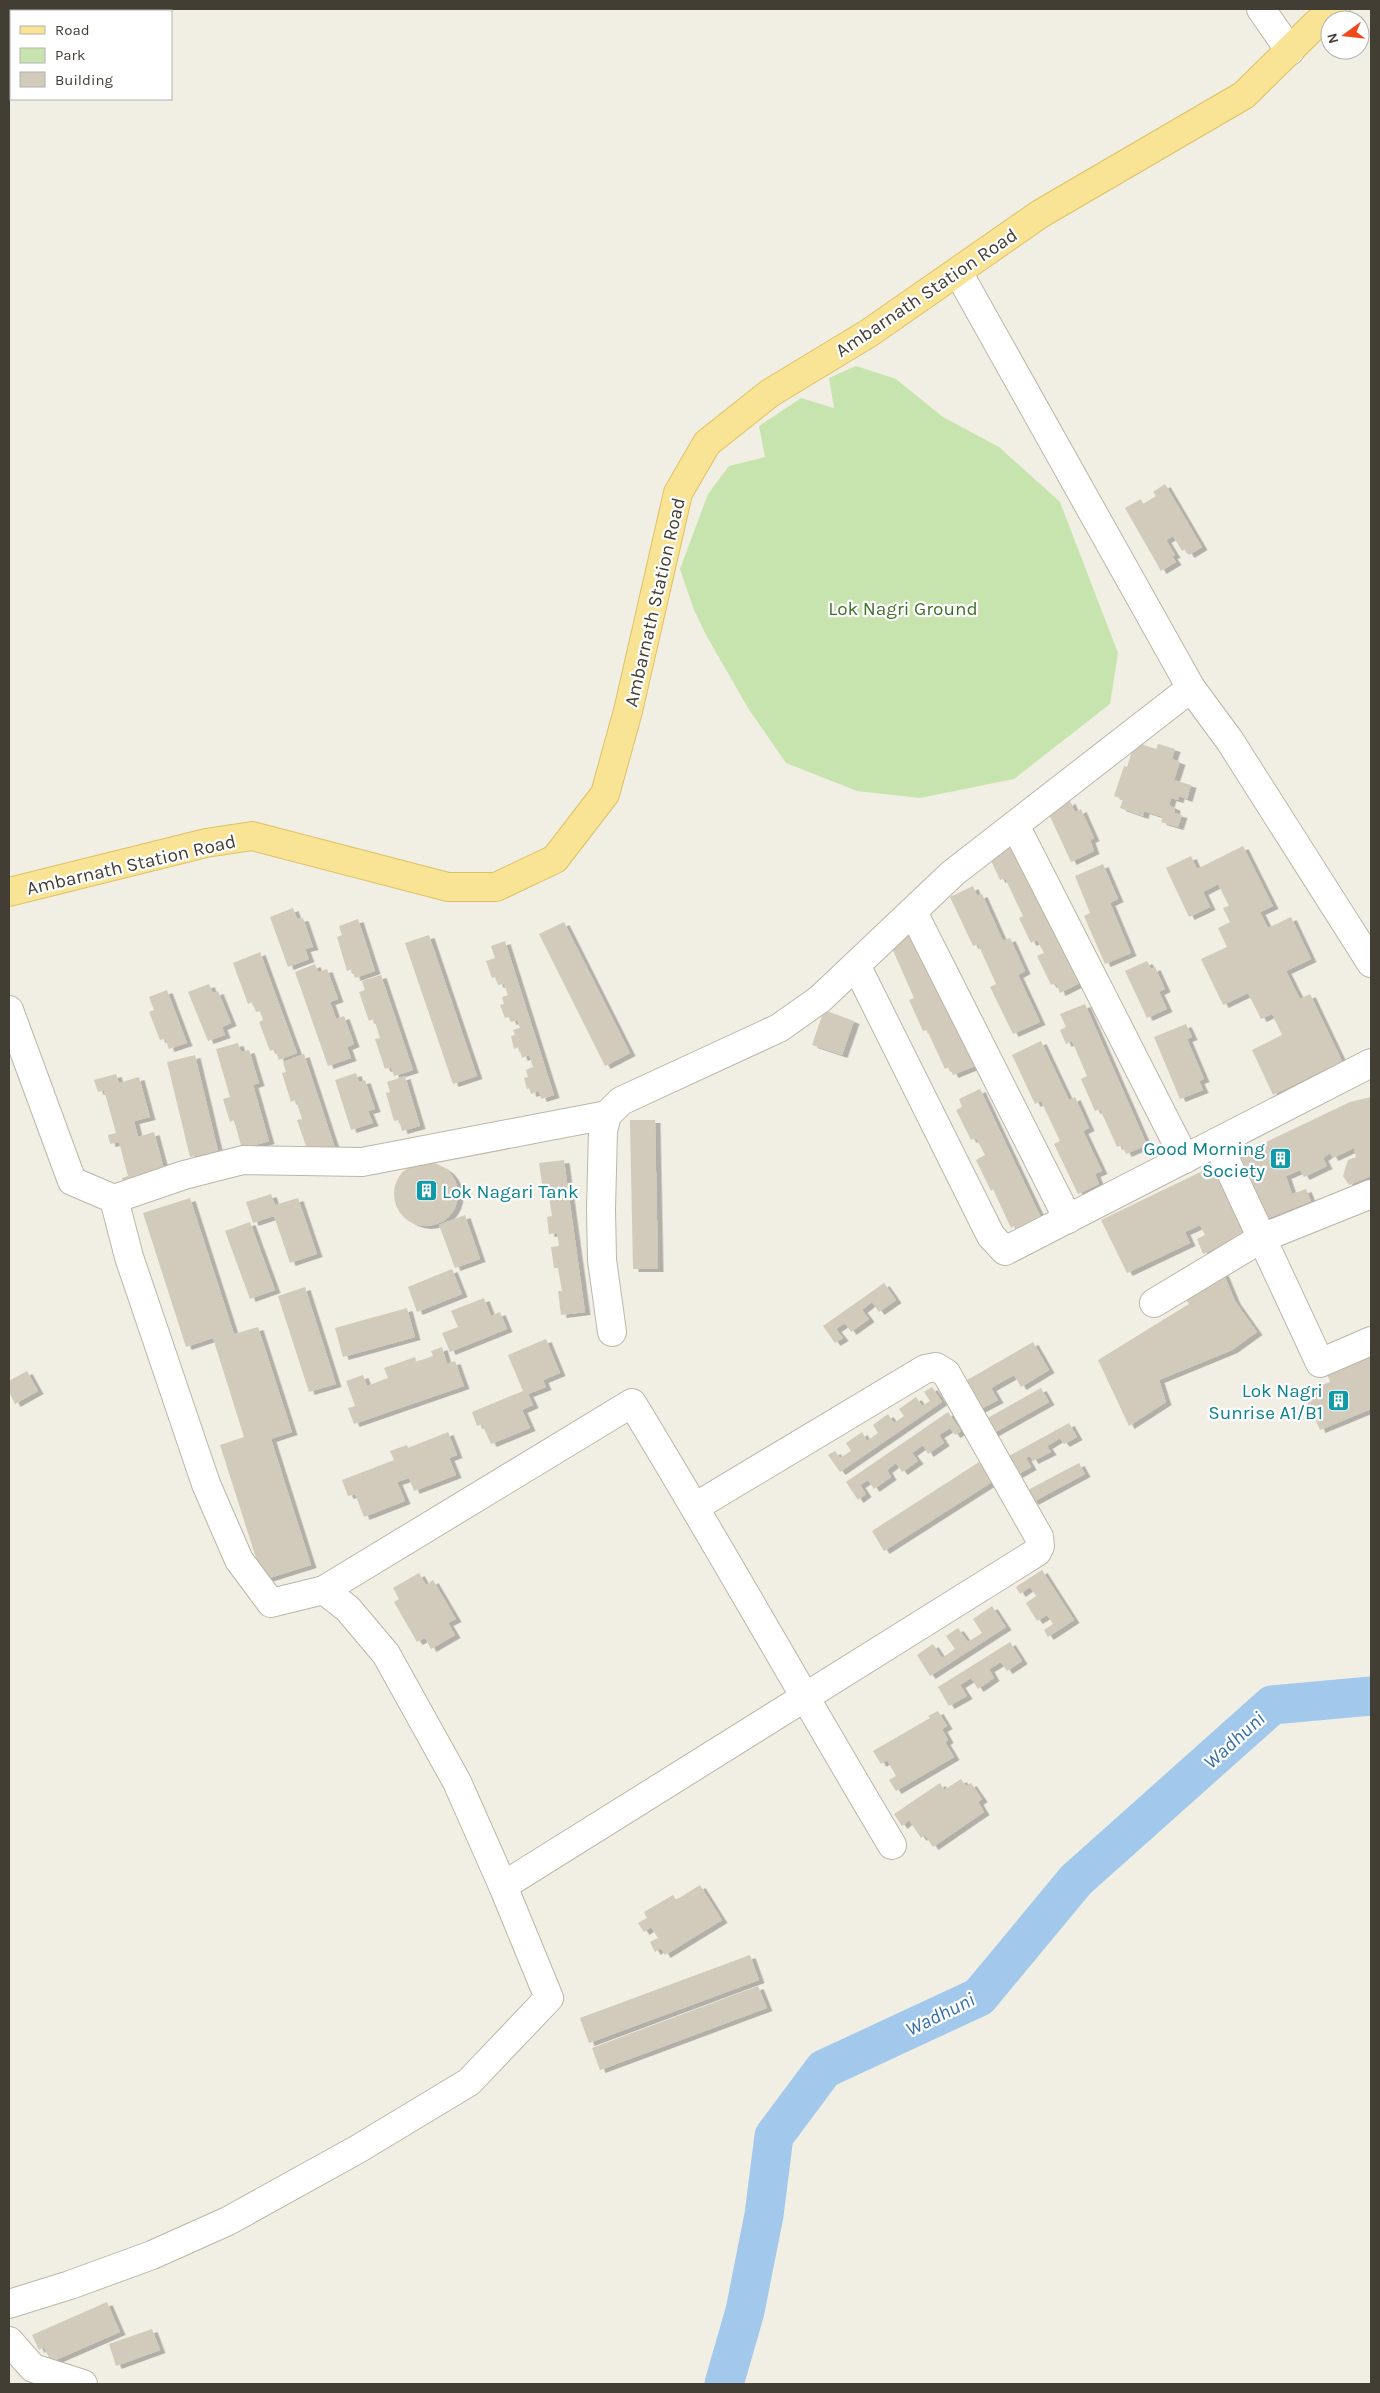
<svg xmlns="http://www.w3.org/2000/svg" width="1380" height="2393" viewBox="0 0 1380 2393" font-family="Karla,sans-serif">
	<defs>
		<filter id="shadow"><feDropShadow dx="5.5" dy="3" stdDeviation="0" flood-color="#0004"/></filter>
	</defs>
	<rect width="100%" height="100%" fill="#f1eee4"/>
	<!-- green -->
	<polygon fill="#c8e4ae" points="856,366 896,379 943,417 999,447 1060,502 1118,653 1110,704 1014,779 920,798 857,791 786,763 748,708 706,635 694,610 680,569 708,494 729,466 765,457 759,426 801,398 834,408 829,378"/>
	<g fill="none" stroke-linecap="round" stroke-linejoin="round">
		<!-- river -->
		<polyline stroke="#a2c8ec" stroke-width="39" points="724,2384 745,2311 764,2215 774,2136 824,2069 979,1997 1076,1880 1272,1705 1371,1696"/>
	</g>
	<!-- building -->
	<g fill="#d2caba" filter="url(#shadow)">
		<polygon points="1165,484 1202,547 1189,555 1185,549 1182,551 1173,536 1166,540 1175,555 1172,556 1176,562 1161,571 1125,508 1141,499 1143,504 1156,496 1153,492"/>
		<polygon points="1135,742 1156,749 1158,744 1175,749 1172,759 1180,762 1174,780 1191,785 1187,799 1179,796 1178,800 1171,798 1169,805 1175,808 1174,813 1182,815 1178,827 1161,822 1163,817 1144,811 1143,816 1120,808 1123,799 1114,796 1124,766 1127,767"/>
		<polygon points="1070,801 1075,812 1081,809 1094,838 1090,840 1094,851 1071,862 1048,812"/>
		<polygon points="1014,841 1082,982 1060,993 1056,983 1051,985 1037,956 1044,953 1037,940 1031,943 1019,918 1023,916 1005,878 1000,880 988,854"/>
		<polygon points="1243,846 1273,906 1260,912 1268,928 1291,917 1311,959 1286,971 1300,999 1310,994 1342,1061 1273,1095 1252,1050 1282,1035 1272,1014 1261,1019 1248,993 1223,1005 1201,959 1227,947 1218,928 1230,922 1223,908 1229,906 1218,884 1203,892 1210,907 1189,917 1166,868 1191,856 1197,869"/>
		<polygon points="1103,864 1118,899 1110,903 1131,953 1105,964 1084,916 1090,913 1075,876"/>
		<polygon points="973,886 977,896 982,894 1003,941 1010,938 1025,971 1018,975 1040,1022 1013,1034 990,987 996,984 978,944 973,946 950,897"/>
		<polygon points="293,908 297,919 303,918 313,947 305,949 309,959 288,967 270,917"/>
		<polygon points="358,919 375,971 355,978 352,969 347,971 337,937 342,935 339,926"/>
		<polygon points="564,922 630,1053 605,1066 539,934"/>
		<polygon points="914,928 975,1066 953,1075 949,1067 945,1069 927,1030 923,1031 909,1000 914,998 888,939"/>
		<polygon points="429,935 477,1076 453,1084 405,943"/>
		<polygon points="505,941 554,1095 541,1099 539,1091 531,1094 529,1088 527,1089 524,1078 528,1077 526,1070 533,1067 529,1055 522,1058 519,1047 514,1049 511,1036 515,1035 513,1030 520,1028 517,1020 511,1022 509,1017 505,1018 500,1005 504,1004 502,997 508,995 504,984 498,985 495,977 492,978 486,961 495,958 491,946"/>
		<polygon points="260,952 297,1053 279,1060 275,1049 270,1051 259,1022 263,1020 260,1011 256,1012 252,1002 248,1004 233,963"/>
		<polygon points="1147,961 1151,969 1155,967 1165,989 1159,992 1167,1009 1147,1018 1125,971"/>
		<polygon points="315,964 318,972 327,969 338,999 330,1002 336,1019 344,1016 354,1044 347,1047 351,1058 328,1066 295,972"/>
		<polygon points="381,975 413,1070 394,1076 391,1067 385,1069 375,1039 380,1038 374,1019 369,1021 359,992 365,990 362,981"/>
		<polygon points="209,984 213,993 218,991 231,1023 222,1027 225,1035 208,1041 188,992"/>
		<polygon points="167,990 187,1043 169,1049 165,1038 160,1040 149,1012 154,1010 149,997"/>
		<polygon points="1085,1004 1147,1145 1126,1154 1122,1145 1117,1147 1100,1109 1095,1111 1081,1079 1087,1076 1072,1041 1066,1044 1060,1030 1066,1027 1060,1014"/>
		<polygon points="824,1010 854,1021 842,1055 812,1045"/>
		<polygon points="1186,1024 1192,1037 1187,1039 1204,1079 1199,1081 1203,1090 1180,1099 1154,1037"/>
		<polygon points="1041,1041 1069,1100 1075,1097 1089,1128 1083,1131 1102,1171 1095,1174 1099,1184 1078,1194 1054,1144 1060,1141 1041,1101 1035,1104 1012,1055"/>
		<polygon points="238,1043 241,1052 249,1050 259,1083 253,1085 269,1141 242,1149 234,1120 230,1122 223,1099 230,1097 216,1049"/>
		<polygon points="304,1054 336,1151 315,1157 311,1147 307,1149 297,1120 302,1119 296,1100 291,1102 282,1073 286,1072 283,1062"/>
		<polygon points="195,1055 218,1151 190,1157 167,1062"/>
		<polygon points="356,1073 359,1082 365,1080 375,1109 368,1111 373,1123 351,1130 335,1080"/>
		<polygon points="116,1074 119,1083 139,1077 150,1117 134,1121 138,1137 154,1132 164,1169 125,1190 122,1178 128,1176 119,1142 110,1144 108,1135 116,1133 104,1090 98,1092 94,1080"/>
		<polygon points="405,1076 420,1126 402,1131 399,1120 394,1121 386,1093 390,1092 387,1082"/>
		<polygon points="980,1089 1043,1222 1020,1234 1015,1225 1011,1228 993,1189 991,1191 976,1160 985,1155 976,1138 971,1140 956,1110 962,1107 959,1099"/>
		<polygon points="1371,1097 1371,1176 1349,1185 1343,1176 1348,1160 1356,1157 1354,1148 1333,1158 1330,1153 1323,1158 1327,1166 1304,1177 1300,1170 1286,1176 1292,1194 1306,1189 1311,1201 1264,1220 1237,1156 1350,1102"/>
		<polygon points="630,1120 655,1120 658,1269 633,1269"/>
		<polygon points="564,1160 585,1312 561,1315 558,1291 562,1291 558,1268 554,1268 551,1247 559,1246 557,1233 549,1234 547,1217 552,1216 548,1190 543,1191 539,1163"/>
		<circle cx="426" cy="1194" r="32"/>
		<polygon points="1217,1164 1249,1232 1203,1254 1197,1239 1205,1235 1200,1225 1185,1232 1190,1243 1127,1273 1101,1220"/>
		<polygon points="271,1194 275,1205 298,1198 317,1254 290,1263 274,1216 253,1223 246,1202"/>
		<polygon points="190,1198 234,1334 258,1327 292,1432 271,1439 311,1565 263,1580 220,1445 244,1437 213,1338 186,1347 143,1213"/>
		<polygon points="465,1215 480,1259 455,1268 439,1225"/>
		<polygon points="250,1222 275,1290 250,1299 225,1231"/>
		<polygon points="452,1269 462,1294 417,1312 408,1287"/>
		<polygon points="1222,1270 1235,1301 1257,1332 1232,1350 1159,1380 1166,1402 1129,1426 1098,1360 1189,1304 1184,1297"/>
		<polygon points="884,1283 896,1300 879,1312 872,1302 862,1310 869,1319 851,1332 845,1323 836,1329 843,1338 835,1343 823,1326"/>
		<polygon points="305,1287 336,1384 309,1392 278,1296"/>
		<polygon points="484,1298 491,1316 500,1312 507,1329 450,1352 442,1333 458,1327 451,1311"/>
		<polygon points="407,1308 415,1337 343,1357 335,1328"/>
		<polygon points="546,1339 560,1373 543,1380 546,1387 528,1394 533,1405 522,1410 530,1428 491,1444 482,1424 477,1426 472,1412 523,1391 508,1355"/>
		<polygon points="1033,1342 1049,1370 1021,1387 1014,1375 991,1388 998,1400 977,1411 962,1383"/>
		<polygon points="442,1347 447,1364 455,1361 464,1386 354,1424 348,1408 355,1406 346,1381 363,1375 367,1386 388,1378 384,1368 415,1357 416,1362 433,1356 431,1351"/>
		<polygon points="1371,1355 1371,1409 1320,1430 1303,1392 1330,1382 1326,1370"/>
		<polygon points="27,1371 38,1391 15,1404 9,1392 9,1381"/>
		<polygon points="932,1387 942,1402 840,1472 828,1455 835,1451 840,1458 851,1451 846,1443 862,1432 867,1441 878,1433 873,1425 888,1414 894,1423 904,1416 899,1409 916,1397 922,1406 930,1401 924,1392"/>
		<polygon points="1041,1388 1049,1402 992,1434 984,1420"/>
		<polygon points="948,1412 961,1431 955,1435 950,1428 939,1435 944,1443 928,1454 923,1445 912,1453 918,1461 902,1472 896,1463 887,1470 891,1477 874,1489 868,1480 860,1485 866,1494 858,1500 846,1482"/>
		<polygon points="1069,1423 1077,1437 1064,1444 1060,1438 1047,1446 1051,1452 1033,1461 1030,1456 1026,1458 1031,1467 1017,1475 1007,1457"/>
		<polygon points="448,1432 457,1455 449,1458 456,1475 414,1491 409,1478 397,1482 405,1501 364,1517 355,1494 348,1496 342,1480 394,1460 390,1451 407,1445 408,1448"/>
		<polygon points="979,1462 992,1482 884,1551 872,1531"/>
		<polygon points="1079,1463 1085,1474 1033,1502 1026,1491"/>
		<polygon points="1042,1570 1074,1620 1048,1637 1044,1630 1053,1624 1047,1615 1037,1621 1026,1603 1036,1596 1030,1587 1020,1594 1016,1587"/>
		<polygon points="419,1573 426,1585 433,1580 456,1619 448,1623 455,1635 431,1649 425,1638 417,1642 394,1602 399,1599 393,1588"/>
		<polygon points="992,1606 1006,1627 930,1676 917,1655 933,1644 942,1658 955,1649 946,1636 958,1628 968,1642 982,1633 973,1619"/>
		<polygon points="1010,1642 1022,1661 1007,1671 1001,1662 989,1669 994,1678 978,1689 971,1678 960,1685 967,1696 949,1706 938,1687"/>
		<polygon points="938,1711 947,1726 942,1729 948,1740 945,1742 954,1757 896,1791 889,1780 896,1776 887,1760 881,1764 873,1751 930,1718 928,1716"/>
		<polygon points="961,1779 966,1786 971,1783 982,1799 978,1802 984,1812 933,1847 925,1835 921,1838 909,1820 902,1826 894,1814 940,1783 944,1790"/>
		<polygon points="700,1885 722,1920 665,1955 661,1948 655,1952 650,1942 658,1938 651,1927 644,1932 638,1923 647,1918 644,1912 673,1895 676,1900"/>
		<polygon points="750,1955 759,1980 589,2043 580,2018"/>
		<polygon points="758,1986 767,2008 600,2070 592,2048"/>
		<polygon points="107,2302 120,2332 51,2362 44,2347 39,2350 32,2335"/>
		<polygon points="152,2329 160,2350 116,2366 109,2344"/>
	</g>
	<g fill="none" stroke-linecap="round" stroke-linejoin="round">
		<defs>
			<g id="minor">
				<polyline points="1261,9 1290,51"/>
				<polyline points="958,272 1191,688 1230,741 1371,963"/>
				<polyline points="1015,825 1185,1159"/>
				<polyline points="913,912 1068,1219"/>
				<polyline points="856,965 991,1236 1005,1251 1371,1063"/>
				<polyline points="9,1010 72,1181 114,1199 129,1257 206,1484 239,1560 271,1603 324,1590 348,1609 386,1654 457,1782 503,1886 549,1998 469,2082 358,2149 228,2221 152,2255 70,2285 9,2304"/>
				<polyline points="1217,1142 1320,1363 1371,1341"/>
				<polyline points="114,1199 184,1175 243,1160 362,1162 607,1115"/>
				<polyline points="1154,1303 1262,1238 1371,1194"/>
				<polyline points="612,1332 602,1260 601,1209 603,1131 607,1115 621,1101 779,1028 820,999 953,873 1191,688"/>
				<path d="M324,1590L632,1403C721,1549 804,1698 892,1845"/>
				<polyline points="503,1886 1037,1552 1040,1546 1039,1537 946,1373 936,1367 925,1369 695,1507"/>
				<polyline points="9,2341 33,2368 83,2384"/>
			</g>
			<polyline id="major" points="9,892 206,843 252,836 448,887 496,887 555,859 605,794 628,711 678,493 707,443 770,393 869,333 1040,214 1244,95 1316,24 1336,9"/>
		</defs>
		<!-- minor casing -->
		<use href="#minor" stroke="#bcb6a7" stroke-width="30"/>
		<!-- major casing -->
		<use href="#major" stroke="#ddc265" stroke-width="30"/>
		<!-- minor -->
		<use href="#minor" stroke="#fff" stroke-width="28"/>
		<!-- major -->
		<use href="#major" stroke="#f9e394" stroke-width="28"/>
	</g>
	<!-- icons -->
	<defs>
		<symbol id="building-square" viewBox="-11 -11 22 22"><rect x="-9" y="-9" width="18" height="18" rx="4" fill="#0f9aa8" stroke="#fff"/><path d="M-4-6H4V6H1V3H-1V6H-4ZM-2.5-4.3h1.7v1.8h-1.7ZM.8-4.3h1.7v1.8H.8ZM-2.5-1h1.7V.8h-1.7ZM.8-1h1.7V.8H.8Z" fill="#fff"/></symbol>
	</defs>
	<g fill-rule="evenodd">
		<use href="#building-square" x="1268" y="1146" width="25" height="25"/>
		<use href="#building-square" x="414" y="1178" width="25" height="25"/>
		<use href="#building-square" x="1326" y="1388" width="25" height="25"/>
	</g>
	<g text-anchor="middle" stroke-width="4.5" stroke-linejoin="round" paint-order="stroke">
		<!-- street labels -->
		<g font-size="19" fill="#433e34" stroke="#fff">
			<text transform="translate(926 292) rotate(-34)" y="7">Ambarnath Station Road</text>
			<text transform="translate(654 602) rotate(-77)" y="7">Ambarnath Station Road</text>
			<text transform="translate(131 864) rotate(-13)" y="7">Ambarnath Station Road</text>
		</g>
		<!-- park labels -->
		<g font-size="19" fill="#40712b" stroke="#fff">
			<text x="903" y="615">Lok Nagri Ground</text>
		</g>
		<!-- culture labels -->
		<g font-size="19" fill="#0d838f" stroke="#fff" text-anchor="end">
			<text x="1265" y="1155">Good Morning<tspan x="1265" dy="22">Society</tspan></text>
			<text x="442" y="1198" text-anchor="start">Lok Nagari Tank</text>
			<text x="1323" y="1397">Lok Nagri<tspan x="1323" dy="22">Sunrise A1/B1</tspan></text>
		</g>
		<!-- water labels -->
		<g font-size="20" font-style="italic" fill="#336fa9" stroke="#fff">
			<text transform="translate(1234 1740) rotate(-42)" y="7">Wadhuni</text>
			<text transform="translate(940 2014) rotate(-26)" y="7">Wadhuni</text>
		</g>
	</g>
	<!-- border -->
	<rect width="1380" height="2393" fill="none" stroke="#433e34" stroke-width="20"/>
	<!-- legend -->
	<rect x="10" y="10" width="162" height="90" fill="#ffffff" stroke="#b4b2ae"/>
	<rect x="20" y="26" width="25" height="8" fill="#f9e394" stroke="#b4b2ae"/>
	<text x="55" y="35" font-size="15" fill="#433e34">Road</text>
	<rect x="20" y="48" width="25" height="15" fill="#c8e4ae" stroke="#b4b2ae"/>
	<text x="55" y="60" font-size="15" fill="#433e34">Park</text>
	<rect x="20" y="72" width="25" height="15" fill="#d2caba" stroke="#b4b2ae"/>
	<text x="55" y="85" font-size="15" fill="#433e34">Building</text>
	<!-- north arrow -->
	<g transform="translate(1345 35) rotate(255)"><circle r="24" fill="#ffffff" stroke="#b4b2ae"/>
	<path d="M0-4L9 19L0 12L-9 19Z" fill="#f04a1c"/>
	<text y="-8" font-size="14" font-weight="bold" text-anchor="middle" fill="#433e34">N</text>
	</g>
</svg>
